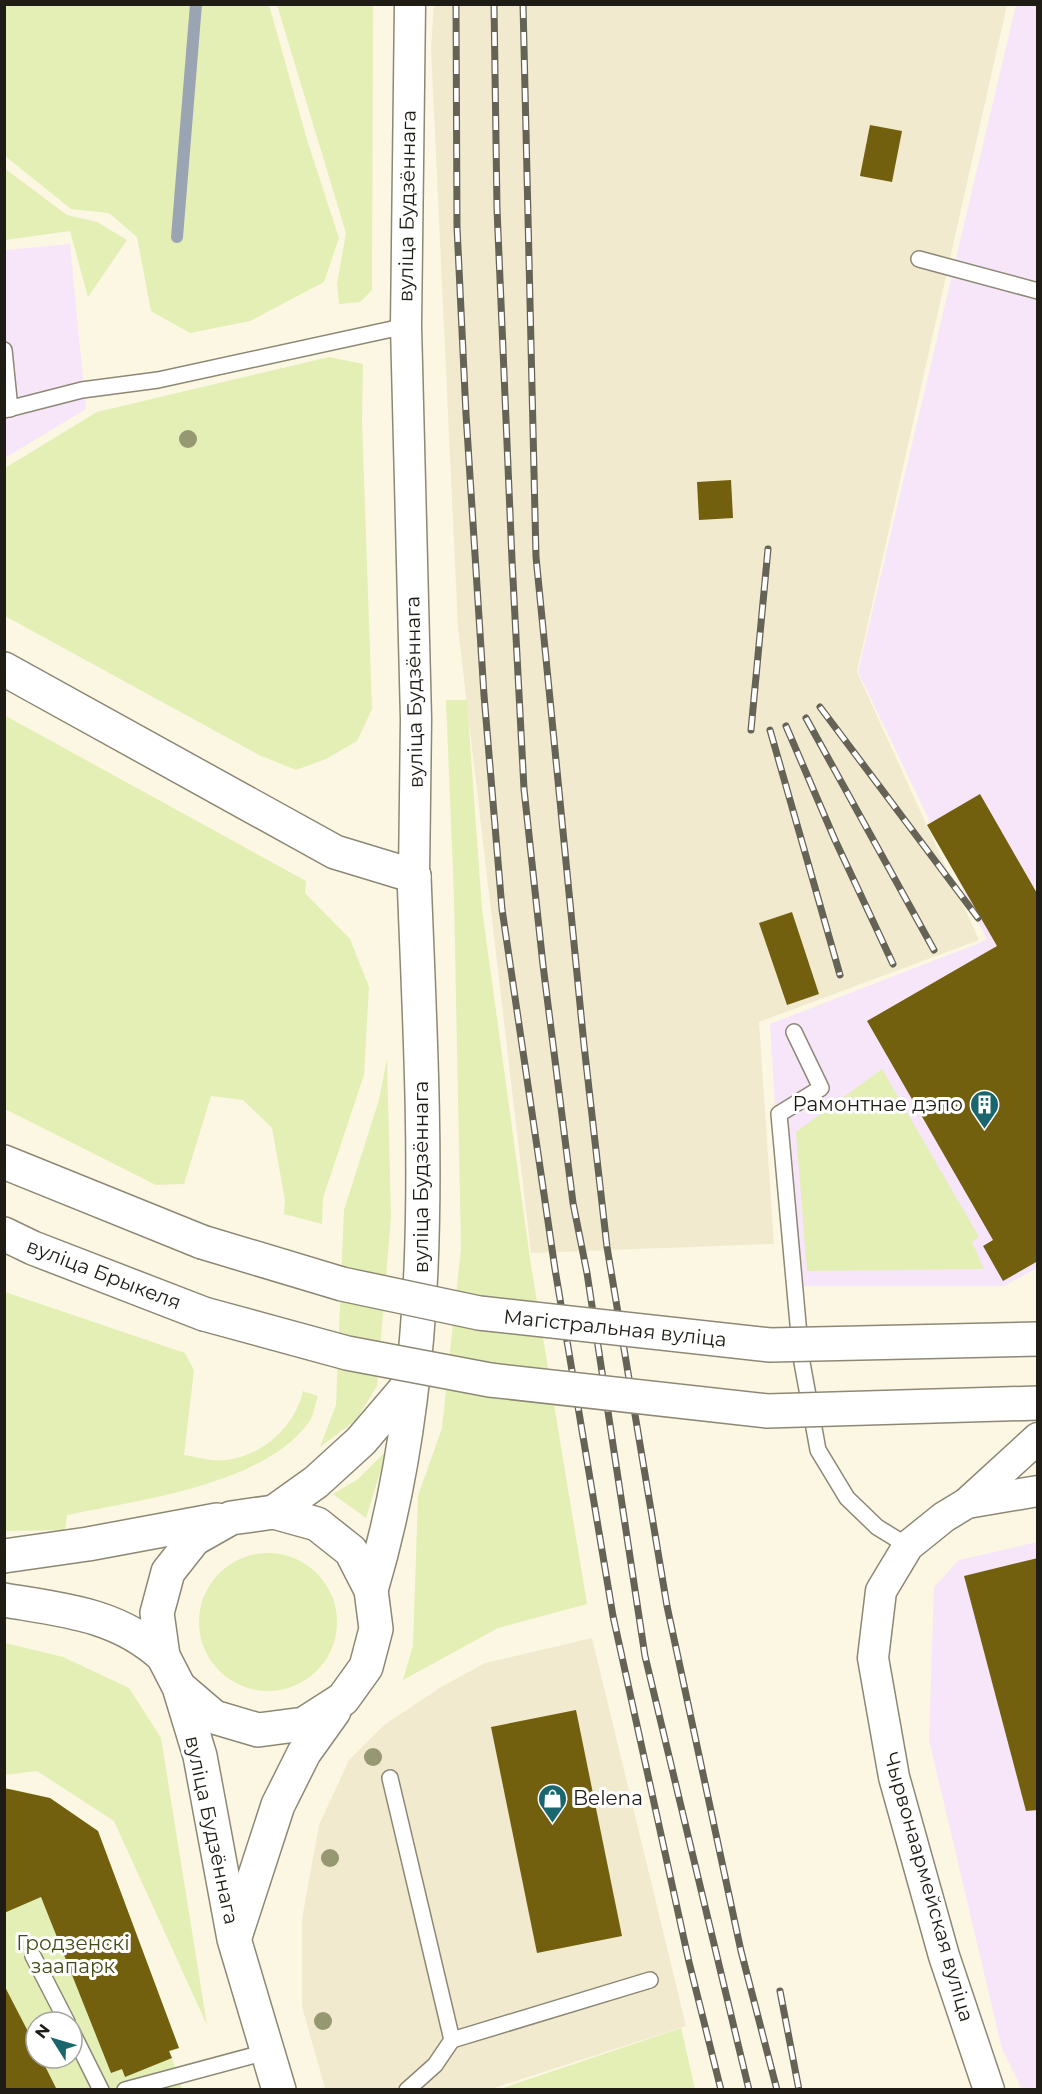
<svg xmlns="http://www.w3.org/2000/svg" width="1042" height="2094" viewBox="0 0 1042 2094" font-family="Montserrat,sans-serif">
	<rect width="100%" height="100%" fill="#fcf7e2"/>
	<!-- built -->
	<g fill="#f1eace">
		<polygon points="434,5 1007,5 857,672 979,940 759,1022 774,1244 531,1253 458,628 431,48"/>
		<polygon points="592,1638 686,2026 491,2089 325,2089 302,2006 302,1919 319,1825 349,1760 384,1725 441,1687 485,1663"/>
	</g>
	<!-- industrial -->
	<g fill="#f7e6f9">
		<polygon points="1016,5 1037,5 1037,1268 1004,1286 786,1286 770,1024 987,940 858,672"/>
		<polygon points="70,244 86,409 5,458 5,250"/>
		<polygon points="1037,1542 1037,2089 1022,2089 1002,2049 929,1740 934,1587 959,1560"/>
	</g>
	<!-- green -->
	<g fill="#e3efb5" fill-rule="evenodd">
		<polygon points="4,5 269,5 308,143 339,238 324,282 250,321 190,333 151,311 137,237 109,213 71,209 5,156"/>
		<polygon points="277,5 373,5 372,290 360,302 339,304 337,284 346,233"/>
		<polygon points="4,168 67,215 97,222 127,240 88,297 70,231 5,240"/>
		<polygon points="329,357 363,364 362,421 372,709 357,741 326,759 296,770 259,755 5,616 5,468 97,412"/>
		<polygon points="446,700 467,700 482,909 530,1259 587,1604 498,1628 403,1680 413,1646 418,1496 442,1428 461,1248 454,897"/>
		<polygon points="4,715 306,881 305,893 350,939 369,987 364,1075 323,1198 322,1224 284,1214 285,1200 272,1128 243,1100 211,1096 184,1184 156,1185 5,1109"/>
		<polygon points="387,1059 391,1217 377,1386 356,1420 320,1447 336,1405 344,1210 379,1100"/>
		<polygon points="882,1069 979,1237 972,1242 984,1269 807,1271 796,1132"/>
		<path d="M5,1292L185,1353L194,1370L184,1455C197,1457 213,1462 226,1460C262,1456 295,1427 303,1391L318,1396C315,1404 314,1415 309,1422C264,1485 139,1500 67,1515L65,1530L5,1531Z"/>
		<polygon points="387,1450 366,1518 333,1494 358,1479"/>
		<circle cx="268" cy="1622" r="69"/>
		<polygon points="5,1643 63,1657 129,1688 161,1738 207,2025 114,1821 37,1771 5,1775"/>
		<path d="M12,1789L50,1798L98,1831L179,2048L170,2052L182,2089L5,2090L4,1790ZM36,2022H72V2058H36Z"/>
		<polygon points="681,2028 695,2089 500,2089"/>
	</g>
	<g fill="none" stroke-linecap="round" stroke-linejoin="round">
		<!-- stream -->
		<polyline stroke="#9ba4b3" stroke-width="12" points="177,237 196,4"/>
	</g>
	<!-- building -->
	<g fill="#72600f">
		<polygon points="870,125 902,131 892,182 860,176"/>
		<polygon points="731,480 733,518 699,520 697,482"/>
		<polygon points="980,794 1038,895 1038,1261 1003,1281 983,1246 993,1240 867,1021 997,946 927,825"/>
		<polygon points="792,912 819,994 787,1005 759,923"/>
		<polygon points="1038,1558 1038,1810 1026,1811 964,1576"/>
		<polygon points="576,1710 622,1936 537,1953 491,1727"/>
		<polygon points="4,1788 50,1798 98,1831 179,2048 169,2051 172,2058 125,2077 122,2069 111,2073 41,1897 4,1913"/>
		<polygon points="4,1985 36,2047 36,2058 41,2058 57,2090 4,2090"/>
	</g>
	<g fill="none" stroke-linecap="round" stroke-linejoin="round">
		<defs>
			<g id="lane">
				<polyline points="919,259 1038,291"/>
				<polyline points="4,350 10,409"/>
				<polyline points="4,410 82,390 158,380 406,326"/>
				<polyline points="794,1032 821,1088 779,1114 801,1357 818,1450 847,1498 877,1527 908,1546"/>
				<polyline points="390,1778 452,2040 435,2065 407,2090"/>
				<polyline points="33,1956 67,2022"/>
				<polyline points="72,2032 101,2090"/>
				<polyline points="452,2040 650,1980"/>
				<polyline points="125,2090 266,2052"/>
			</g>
			<g id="street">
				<polyline points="410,4 406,326 416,719 414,876"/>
				<polyline points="967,1503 1038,1491"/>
				<polyline points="989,2090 944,1956 894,1777 873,1658 881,1591 908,1546 944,1517 967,1503 1038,1438"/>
			</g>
			<g id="secondary">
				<polyline points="274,1512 316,1482 361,1441 414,1379"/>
				<polyline points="4,1556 88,1544 217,1520"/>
				<path d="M371,1590C441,1356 423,1117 414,876"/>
				<path d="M4,1600C63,1610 117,1614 163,1656"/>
				<polyline points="179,1687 214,1717 258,1730 304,1724 343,1699 366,1667 376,1629 371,1590 351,1551 317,1524 274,1512 231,1518 194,1539 168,1572 157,1613 163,1656 179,1687 200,1756 234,1939 279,2090"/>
				<polyline points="235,1937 278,1805 304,1753 334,1711"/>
			</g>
			<g id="primary">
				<polyline points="4,669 335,852 414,876"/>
				<polyline points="4,1162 202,1242"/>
				<polyline points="4,1234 33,1248 204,1314"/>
			</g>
		</defs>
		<!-- lane casing -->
		<use href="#lane" stroke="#8d8875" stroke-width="18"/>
		<!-- street casing -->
		<use href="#street" stroke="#8d8875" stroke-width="33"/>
		<!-- secondary casing -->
		<use href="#secondary" stroke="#8d8875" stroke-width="36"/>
		<!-- primary casing -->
		<use href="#primary" stroke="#8d8875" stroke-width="36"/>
		<!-- lane -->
		<use href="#lane" stroke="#fff" stroke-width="15"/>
		<!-- street -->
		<use href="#street" stroke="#fff" stroke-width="30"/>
		<!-- secondary -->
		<use href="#secondary" stroke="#fff" stroke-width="33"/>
		<!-- primary -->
		<use href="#primary" stroke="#fff" stroke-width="33"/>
		<defs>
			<g id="rail">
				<polyline points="456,4 457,227 466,414 484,695 502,909 555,1269 613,1616 689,1962 721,2090"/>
				<polyline points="494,4 497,209 512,560 524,789 543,965 573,1203 587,1273 645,1656 749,2090"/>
				<polyline points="523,4 536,557 584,1045 607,1247 667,1606 741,1951 777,2090"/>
				<polyline points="820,707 978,918"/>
				<polyline points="806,718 934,950"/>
				<polyline points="786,726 835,840 893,964"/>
				<polyline points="751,730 768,549"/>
				<polyline points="770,730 840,975"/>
				<polyline points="780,1991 799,2090"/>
			</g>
		</defs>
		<!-- rail casing -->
		<use href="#rail" stroke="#656256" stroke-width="7"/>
		<!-- rail -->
		<use href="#rail" stroke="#fff" stroke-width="4.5" stroke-dasharray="14" stroke-linecap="butt"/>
		<defs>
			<g id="primary-bridge">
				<polyline points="202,1242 342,1284 479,1313 770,1345 1038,1339"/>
				<polyline points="204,1314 347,1353 490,1380 767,1411 1038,1403"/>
			</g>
		</defs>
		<!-- primary-bridge casing -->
		<use href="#primary-bridge" stroke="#8d8875" stroke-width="36" stroke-linecap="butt"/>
		<!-- primary-bridge -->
		<use href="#primary-bridge" stroke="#fff" stroke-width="33"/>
	</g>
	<!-- trees -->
	<g fill="#969872">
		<circle cx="188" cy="439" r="9"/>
		<circle cx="373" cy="1757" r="9"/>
		<circle cx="330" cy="1858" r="9"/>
		<circle cx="323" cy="2021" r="9"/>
	</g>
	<!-- icons -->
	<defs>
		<symbol id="building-pin" viewBox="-11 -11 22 30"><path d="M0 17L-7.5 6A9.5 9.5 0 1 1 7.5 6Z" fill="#1a666e" stroke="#fff"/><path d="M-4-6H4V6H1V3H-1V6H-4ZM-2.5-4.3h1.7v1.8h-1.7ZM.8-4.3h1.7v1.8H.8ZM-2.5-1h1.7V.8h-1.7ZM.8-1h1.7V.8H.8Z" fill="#fff"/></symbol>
		<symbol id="shop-pin" viewBox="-11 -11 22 30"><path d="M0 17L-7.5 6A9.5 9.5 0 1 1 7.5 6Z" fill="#1a666e" stroke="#fff"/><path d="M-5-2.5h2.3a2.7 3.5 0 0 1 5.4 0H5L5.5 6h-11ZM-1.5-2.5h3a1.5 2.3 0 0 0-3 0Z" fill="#fff"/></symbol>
	</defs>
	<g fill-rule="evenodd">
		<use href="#building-pin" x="968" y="1088" width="33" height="45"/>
		<use href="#shop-pin" x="536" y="1782" width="33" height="45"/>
	</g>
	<g text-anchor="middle" stroke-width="6" stroke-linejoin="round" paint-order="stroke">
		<!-- street labels -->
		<g font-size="20" fill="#1e1c14" stroke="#fff">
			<text transform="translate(407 206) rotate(-89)" y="7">вуліца Будзённага</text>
			<text transform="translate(414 692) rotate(-91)" y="7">вуліца Будзённага</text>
			<text transform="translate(421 1177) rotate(-90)" y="7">вуліца Будзённага</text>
			<text transform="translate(104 1274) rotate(21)" y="7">вуліца Брыкеля</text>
			<text transform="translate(615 1328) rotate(6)" y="7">Магістральная вуліца</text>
			<text transform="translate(212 1830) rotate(78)" y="7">вуліца Будзённага</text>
			<text transform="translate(929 1887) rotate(74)" y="7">Чырвонаармейская вуліца</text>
		</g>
		<!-- poi labels -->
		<g font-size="20" fill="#1e1c14" stroke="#fff" text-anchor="end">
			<text x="963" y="1111">Рамонтнае дэпо</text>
			<text x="573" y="1805" text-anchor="start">Belena</text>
		</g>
		<!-- park labels -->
		<g font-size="20" fill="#434b16" stroke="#fff">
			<text x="73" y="1950">Гродзенскі<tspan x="73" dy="23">заапарк</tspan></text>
		</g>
	</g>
	<!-- border -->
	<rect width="1042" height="2094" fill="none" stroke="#1e1c14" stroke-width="12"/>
	<!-- north arrow -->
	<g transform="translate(54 2040) rotate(307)"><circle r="28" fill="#ffffff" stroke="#a5a4a1" stroke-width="1.5"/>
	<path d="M0-4.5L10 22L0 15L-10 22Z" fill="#1a666e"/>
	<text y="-9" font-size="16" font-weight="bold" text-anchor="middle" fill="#1e1c14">N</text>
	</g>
</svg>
